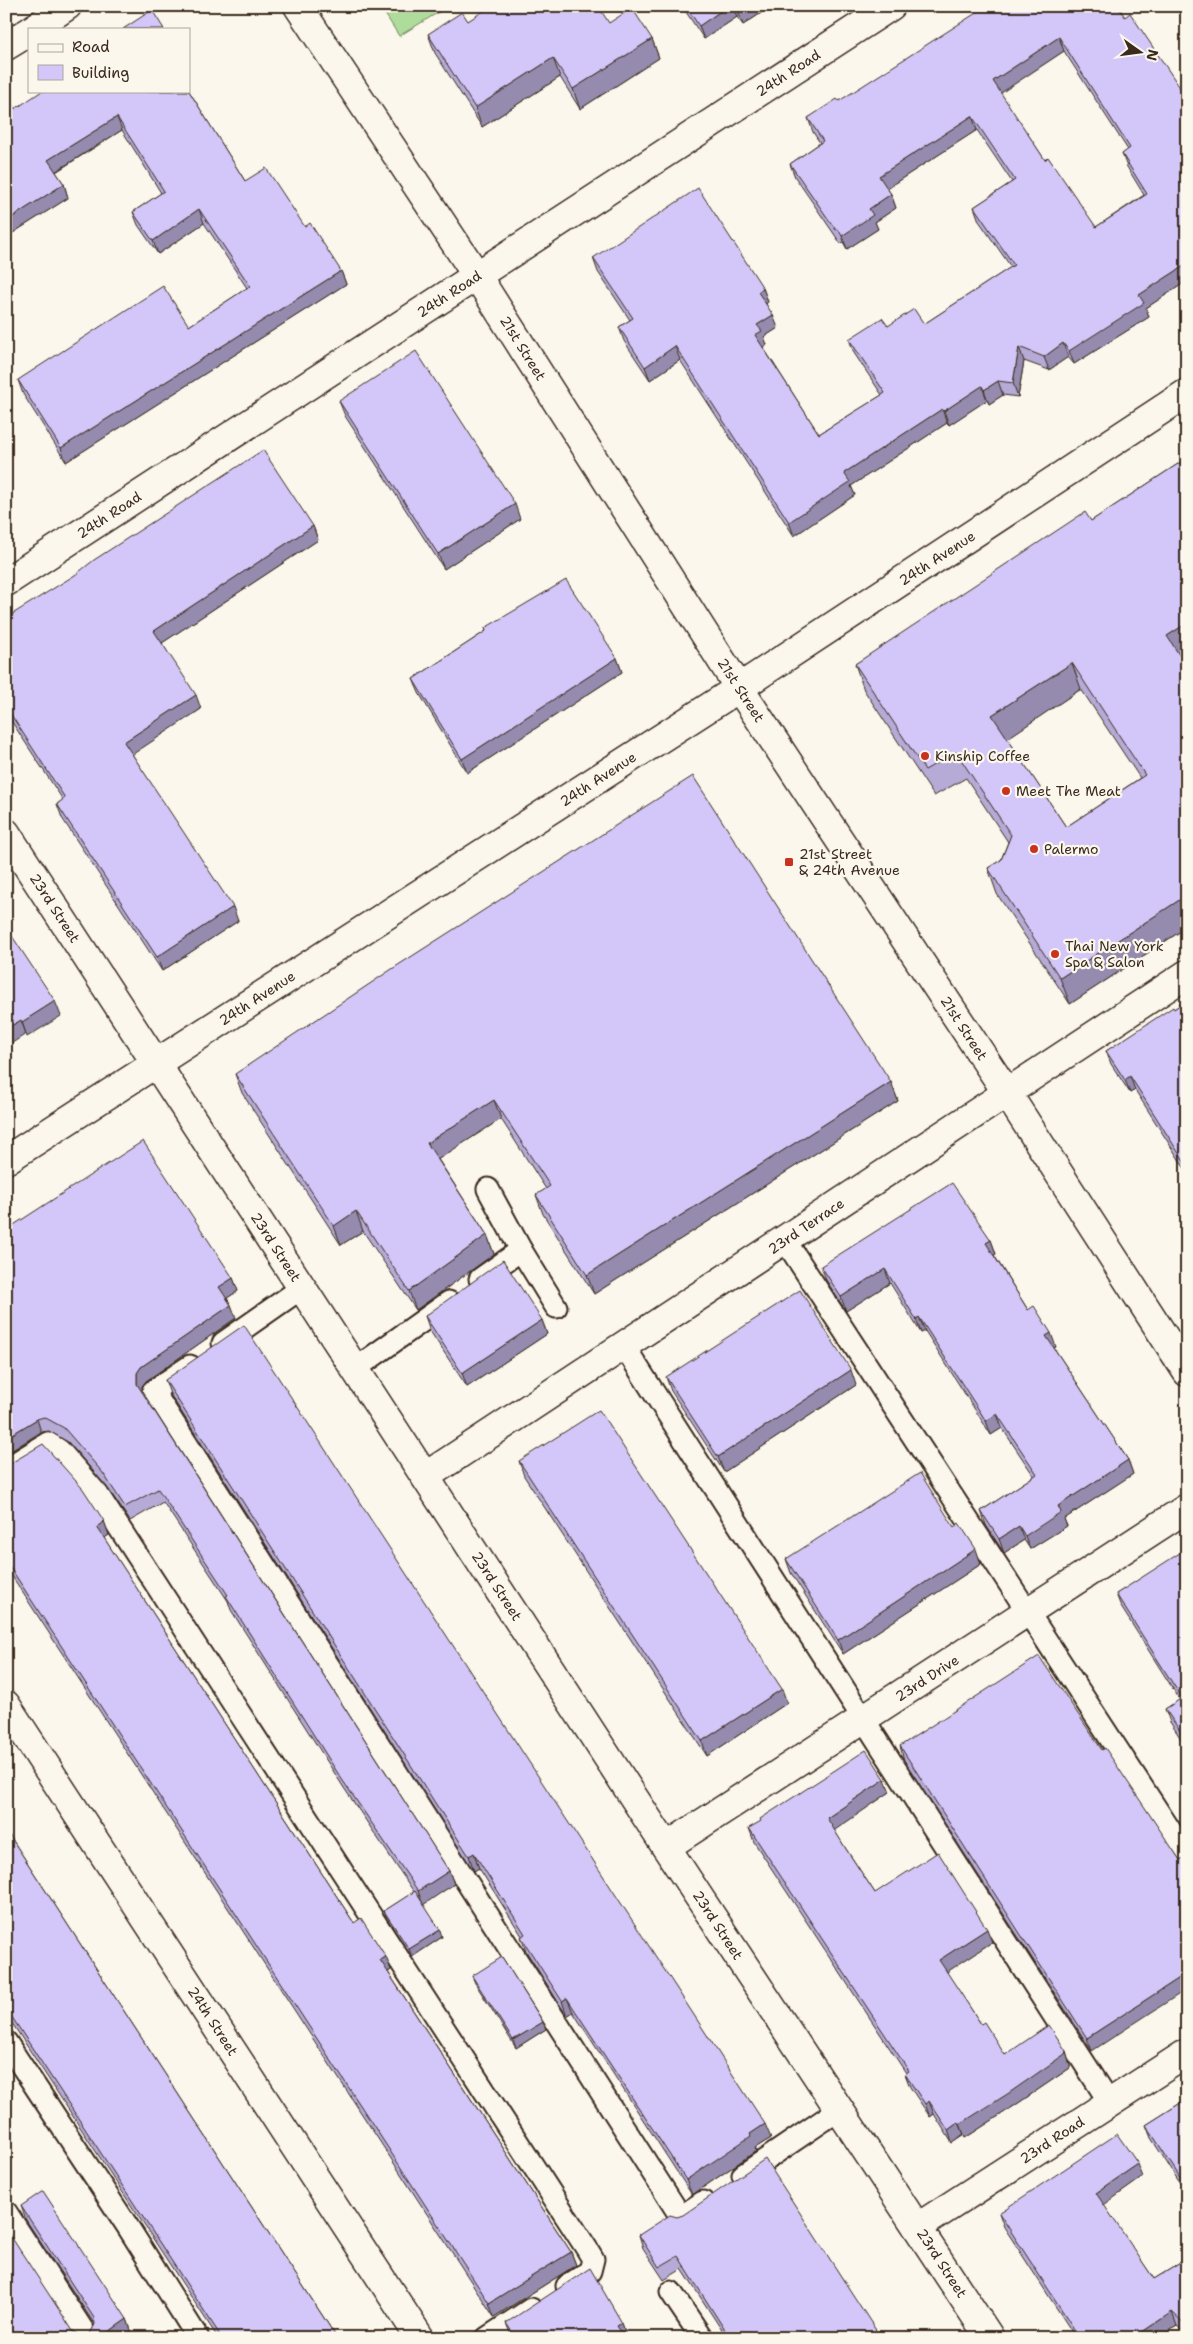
<svg xmlns="http://www.w3.org/2000/svg" width="1193" height="2344" viewBox="0 0 1193 2344" font-family="'Shantell Sans',sans-serif">
	<rect width="100%" height="100%" fill="#fbf7ec"/>
	<filter id="ink" filterUnits="userSpaceOnUse"><feTurbulence type="fractalNoise" baseFrequency=".02" numOctaves="2"/><feDisplacementMap in="SourceGraphic" scale="10" xChannelSelector="R" yChannelSelector="G"/><feConvolveMatrix kernelMatrix="1 2 1 2 8 2 1 2 1" color-interpolation-filters="sRGB"/></filter>
	<g filter="url(#ink)">
		<!-- green -->
		<polygon fill="#addc9b" stroke="#74835c" points="380,6 449,6 399,36"/>
		<g fill="none" stroke-linecap="round" stroke-linejoin="round">
			<defs>
				<g id="lane">
					<polyline points="785,1240 1187,1856"/>
					<polyline points="521,1250 556,1307"/>
					<polyline points="480,1279 521,1250 488,1189"/>
					<polyline points="223,1343 303,1287"/>
					<polyline points="624,1346 1110,2103"/>
					<polyline points="190,1366 153,1391 681,2217 703,2202"/>
					<polyline points="355,1369 449,1302"/>
					<polyline points="6,1469 48,1443 59,1450 98,1495 587,2249 593,2259 590,2271 567,2286"/>
					<polyline points="6,2042 128,2227 198,2338"/>
					<polyline points="743,2175 840,2109"/>
					<polyline points="6,2212 88,2338"/>
					<polyline points="671,2292 702,2338"/>
					<polyline points="487,2338 531,2309"/>
				</g>
				<g id="street">
					<polyline points="33,29 67,6"/>
					<polyline points="6,46 29,32"/>
					<polyline points="6,582 891,6"/>
					<polyline points="739,688 1187,393"/>
					<polyline points="6,833 666,1847 990,2338"/>
					<polyline points="426,1476 1187,974"/>
					<polyline points="6,1705 420,2338"/>
					<polyline points="666,1847 1187,1508"/>
					<polyline points="918,2227 1187,2053"/>
				</g>
				<g id="secondary">
					<polyline points="298,6 477,276 739,688 1007,1093 1187,1372"/>
					<polyline points="6,1160 739,688"/>
				</g>
			</defs>
			<!-- lane casing -->
			<use href="#lane" stroke="#3b2a1e" stroke-width="25"/>
			<!-- street casing -->
			<use href="#street" stroke="#3b2a1e" stroke-width="31"/>
			<!-- secondary casing -->
			<use href="#secondary" stroke="#3b2a1e" stroke-width="31"/>
			<!-- lane -->
			<use href="#lane" stroke="#fbf7ec" stroke-width="21"/>
			<!-- street -->
			<use href="#street" stroke="#fbf7ec" stroke-width="28"/>
			<!-- secondary -->
			<use href="#secondary" stroke="#fbf7ec" stroke-width="28"/>
		</g>
		<!-- wall -->
		<g fill="#b5abd6" stroke="#3b2a1e" fill-rule="evenodd">
			<polygon points="682,6 772,6 743,25 737,17 704,39"/>
			<path d="M1125,17L1187,98V281L1146,308L1149,317L1074,364L1068,357L1049,370L1024,361L1018,397L1003,395L989,404L987,400L949,425L947,423L851,486L855,495L794,536L680,360L650,380L624,341L619,327L630,320L598,272L593,258L763,288L768,302L766,304L778,328L764,337L767,345L763,347L819,434L882,395L854,353L849,339L888,326L924,324L1011,267L979,221L974,207L1012,182L977,130L887,188L891,194L896,208L875,222L878,229L847,249L843,242L841,244L795,177L790,164L820,143L813,132L808,118L839,101ZM1064,51L1128,150L1122,154L1127,167L1144,195L1096,227L1045,160L1000,93Z"/>
			<polygon points="468,21 609,23 652,39 659,58 580,109 560,77 482,127 435,53 428,34"/>
			<polygon points="189,91 245,181 305,227 341,271 346,284 66,462 23,394 18,380 189,326 247,288 204,223 158,254 138,225 133,212 161,193 122,130 56,172 64,184 68,198 8,236 6,233 6,107 15,109"/>
			<polygon points="339,401 520,519 444,569 345,416"/>
			<path d="M1187,458V656L1182,659L1187,667V927L1070,1004L997,894L988,868L1001,860L1008,842L966,778L934,796L864,690L855,664L1091,521ZM1081,689L1140,778L1066,827L1007,738Z"/>
			<polygon points="313,526 318,540 162,643 201,709 132,754 238,921 162,971 62,818 57,804 63,800 6,713 6,618"/>
			<polygon points="485,628 617,658 622,672 467,773 419,693 413,679 486,631"/>
			<polygon points="1187,1000 1187,1172 1135,1090 1130,1093 1111,1064 1106,1051 1174,1009"/>
			<polygon points="235,1074 891,1082 898,1101 594,1294 543,1214 536,1195 546,1189 501,1119 438,1159 487,1235 494,1254 416,1310 363,1231 341,1245 242,1093"/>
			<polygon points="6,1230 233,1278 238,1291 227,1298 231,1305 236,1318 146,1381 142,1386 142,1391 449,1871 454,1884 423,1904 442,1937 412,1957 387,1918 384,1911 414,1892 344,1788 231,1610 228,1601 163,1502 130,1521 107,1487 68,1442 49,1431 41,1432 6,1454"/>
			<polygon points="991,1240 996,1254 994,1255 1028,1310 1056,1347 1054,1348 1128,1460 1133,1474 1064,1519 1067,1526 1030,1549 1024,1540 1004,1553 986,1525 981,1511 1034,1476 1002,1428 991,1435 925,1331 921,1333 890,1283 846,1311 826,1280 821,1266"/>
			<polygon points="425,1316 542,1320 547,1334 467,1387 430,1331"/>
			<polygon points="666,1377 856,1385 724,1472 671,1391"/>
			<polygon points="165,1380 771,2138 755,2148 756,2151 692,2195 573,2012 567,2016 526,1951 521,1937 522,1936 479,1868 474,1871 170,1394"/>
			<polygon points="519,1461 787,1703 707,1756 524,1476"/>
			<polygon points="6,1466 104,1521 109,1535 104,1538 354,1923 391,1970 388,1972 571,2252 576,2265 494,2317 6,1567"/>
			<polygon points="954,1527 981,1564 843,1654 791,1573 786,1559"/>
			<polygon points="1187,1551 1187,1748 1170,1722 1165,1709 1180,1700 1121,1607 1116,1594"/>
			<polygon points="900,1746 1102,1750 1180,1860 1092,2051 904,1760"/>
			<polygon points="890,1792 834,1830 846,1849 875,1893 992,1942 946,1972 981,2024 1005,2055 1066,2051 1070,2065 1070,2068 1014,2106 965,2138 964,2135 952,2143 934,2114 930,2117 910,2087 905,2074 906,2073 754,1842 749,1828"/>
			<polygon points="6,1830 337,2338 218,2338 6,2014"/>
			<polygon points="472,1976 546,2029 516,2048 475,1983"/>
			<polygon points="1187,2099 1187,2194 1151,2138 1146,2125"/>
			<polygon points="1143,2177 1103,2205 1154,2279 1187,2259 1187,2335 1177,2326 1158,2338 1076,2338 1004,2227 999,2213"/>
			<polygon points="21,2206 127,2319 132,2333 125,2338 6,2338 73,2331 83,2337 90,2334 95,2325 26,2220"/>
			<polygon points="639,2235 881,2338 727,2338 682,2269 664,2280 643,2248"/>
			<polygon points="506,2323 622,2323 627,2338 512,2338"/>
		</g>
		<!-- shaded-wall -->
		<g fill="#948bae" stroke="#3b2a1e">
			<polygon points="728,6 733,6 737,17 704,39 699,26"/>
			<polygon points="746,6 772,6 743,25 738,11"/>
			<polygon points="1059,37 1064,51 998,95 993,81"/>
			<polygon points="652,39 659,58 580,109 573,89"/>
			<polygon points="553,58 560,77 482,127 475,108"/>
			<polygon points="972,116 977,130 884,190 879,176"/>
			<polygon points="117,117 122,130 53,173 48,160"/>
			<polygon points="64,184 68,198 8,236 6,231 6,221"/>
			<polygon points="891,194 896,208 875,222 878,229 847,249 842,236 869,209"/>
			<polygon points="199,209 204,223 158,254 153,241"/>
			<polygon points="1187,264 1187,281 1146,308 1149,317 1074,364 1069,351 1139,295"/>
			<polygon points="341,271 346,284 66,462 61,448"/>
			<polygon points="763,288 768,302 763,306 758,292"/>
			<polygon points="773,315 778,328 764,337 767,345 760,349 755,335 757,325"/>
			<polygon points="1063,343 1068,357 1049,370 1044,357"/>
			<polygon points="675,346 680,360 650,380 645,367"/>
			<polygon points="1019,347 1024,361 1018,397 1013,383"/>
			<polygon points="998,381 1003,395 989,404 984,390"/>
			<polygon points="982,386 987,400 949,425 944,411"/>
			<polygon points="942,409 947,423 851,486 855,495 794,536 789,522 844,473"/>
			<polygon points="515,504 520,519 444,569 438,554"/>
			<polygon points="313,526 318,540 159,645 154,631"/>
			<polygon points="1187,623 1187,656 1176,663 1167,636"/>
			<polygon points="617,658 622,672 467,773 462,759"/>
			<polygon points="1072,663 1081,689 1002,742 992,715"/>
			<polygon points="196,695 201,709 130,756 124,742"/>
			<polygon points="1187,895 1187,927 1070,1004 1060,978"/>
			<polygon points="233,907 238,921 162,971 157,957"/>
			<polygon points="55,1001 61,1016 27,1037 22,1022"/>
			<polygon points="21,1020 26,1034 6,1047 6,1029"/>
			<polygon points="1130,1076 1135,1090 1130,1093 1125,1080"/>
			<polygon points="891,1082 898,1101 594,1294 587,1275"/>
			<polygon points="494,1100 501,1119 434,1162 427,1143"/>
			<polygon points="356,1211 363,1231 341,1245 334,1226"/>
			<polygon points="487,1235 494,1254 416,1310 409,1291"/>
			<polygon points="991,1240 996,1254 991,1257 986,1243"/>
			<polygon points="885,1269 890,1283 846,1311 841,1297"/>
			<polygon points="233,1278 238,1291 224,1300 219,1287"/>
			<polygon points="231,1305 236,1318 146,1381 142,1386 142,1397 137,1384 137,1373 141,1367"/>
			<polygon points="919,1317 925,1331 921,1333 916,1319"/>
			<polygon points="542,1320 547,1334 467,1387 462,1373"/>
			<polygon points="1051,1333 1056,1347 1051,1350 1046,1336"/>
			<polygon points="851,1370 856,1385 724,1472 718,1457"/>
			<polygon points="997,1414 1002,1428 991,1435 986,1421"/>
			<polygon points="37,1419 41,1432 6,1454 6,1438"/>
			<polygon points="1128,1460 1133,1474 1064,1519 1067,1526 1030,1549 1025,1536 1058,1506"/>
			<polygon points="104,1521 109,1535 102,1540 97,1527"/>
			<polygon points="1019,1526 1024,1540 1004,1553 999,1539"/>
			<polygon points="976,1549 981,1564 843,1654 838,1640"/>
			<polygon points="782,1689 787,1703 707,1756 702,1741"/>
			<polygon points="885,1779 890,1792 832,1832 827,1818"/>
			<polygon points="474,1853 479,1868 474,1871 469,1856"/>
			<polygon points="449,1871 454,1884 423,1905 418,1891"/>
			<polygon points="987,1929 992,1942 944,1974 939,1960"/>
			<polygon points="440,1930 442,1937 412,1957 409,1949"/>
			<polygon points="386,1957 391,1970 385,1974 380,1960"/>
			<polygon points="1187,1973 1187,1989 1092,2051 1087,2038"/>
			<polygon points="567,1998 573,2012 567,2016 562,2001"/>
			<polygon points="543,2022 546,2029 516,2048 513,2040"/>
			<polygon points="1066,2051 1070,2065 1070,2068 1014,2106 965,2138 960,2124"/>
			<polygon points="929,2101 934,2114 930,2117 925,2104"/>
			<polygon points="959,2122 964,2135 952,2143 948,2130"/>
			<polygon points="765,2124 771,2138 755,2148 756,2151 692,2195 686,2180 750,2134"/>
			<polygon points="1138,2164 1143,2177 1101,2207 1096,2193"/>
			<polygon points="571,2252 576,2265 494,2317 489,2303"/>
			<polygon points="1172,2312 1177,2326 1158,2338 1133,2338"/>
			<polygon points="127,2319 132,2333 125,2338 100,2338"/>
			<polygon points="622,2323 627,2338 621,2338 617,2326"/>
		</g>
		<!-- building -->
		<g fill="#d3c7f9" stroke="#3b2a1e" fill-rule="evenodd">
			<polygon points="491,6 598,6 609,23 632,8 652,39 573,89 553,58 475,108 428,34 462,12 468,21"/>
			<polygon points="686,6 728,6 699,26"/>
			<polygon points="734,6 746,6 738,11"/>
			<path d="M987,6H1118L1125,17L1130,13L1187,98V264L1139,295L1144,303L1069,351L1063,343L1044,357L1019,347L1013,383L998,381L984,390L982,386L944,411L942,409L844,473L850,482L789,522L675,346L645,367L619,327L633,318L593,258L698,188L763,288L758,292L773,315L757,325L762,331L755,335L819,434L885,393L849,339L882,318L888,326L914,309L924,324L1014,265L974,207L1015,180L972,116L879,176L891,194L869,209L873,215L842,236L838,229L836,230L790,164L823,141L808,118L837,99L839,101ZM1059,37L1130,148L1122,154L1147,194L1096,227L1048,157L1045,160L993,81Z"/>
			<polygon points="152,10 164,29 123,29"/>
			<polygon points="42,91 189,91 245,181 266,168 305,227 310,223 341,271 61,448 18,380 163,286 189,326 250,286 199,209 153,241 133,212 164,191 117,117 48,160 64,184 6,221 6,107 12,103 15,109"/>
			<polygon points="416,351 515,504 438,554 339,401"/>
			<polygon points="263,450 313,526 154,631 196,695 124,742 233,907 157,957 57,804 65,798 6,707 6,618 75,575 94,560"/>
			<path d="M1187,458V623L1167,636L1187,667V895L1060,978L988,868L1001,860L1011,835L956,752L925,770L855,664L1085,512L1091,521ZM1072,663L1145,775L1066,827L992,715Z"/>
			<polygon points="566,580 617,658 462,759 413,679 486,631 485,628"/>
			<polygon points="693,776 891,1082 587,1275 536,1195 550,1186 494,1100 427,1143 487,1235 409,1291 356,1211 334,1226 235,1074 392,969"/>
			<polygon points="6,927 55,1001 22,1022 21,1020 6,1029"/>
			<polygon points="1187,1000 1187,1166 1130,1076 1125,1080 1106,1051 1173,1007 1174,1009"/>
			<polygon points="143,1141 233,1278 219,1287 231,1305 141,1367 137,1373 137,1384 449,1871 418,1891 339,1775 226,1596 228,1595 158,1489 125,1507 103,1473 64,1428 44,1417 37,1419 6,1438 6,1230"/>
			<polygon points="952,1183 991,1240 986,1243 1028,1310 1034,1306 1051,1333 1046,1336 1128,1460 1058,1506 1061,1512 1025,1536 1019,1526 999,1539 981,1511 1037,1474 997,1414 986,1421 919,1317 916,1319 885,1269 841,1297 821,1266"/>
			<polygon points="503,1260 542,1320 462,1373 425,1316"/>
			<polygon points="800,1290 851,1370 718,1457 666,1377"/>
			<polygon points="244,1325 765,2124 750,2134 751,2136 686,2180 567,1998 562,2001 521,1937 525,1934 474,1853 469,1856 165,1380"/>
			<polygon points="599,1410 782,1689 702,1741 519,1461"/>
			<polygon points="43,1444 83,1489 104,1521 97,1527 354,1923 361,1918 386,1957 380,1960 571,2252 489,2303 6,1561 6,1466"/>
			<polygon points="920,1473 954,1527 959,1523 976,1549 838,1640 786,1559"/>
			<polygon points="1186,1549 1187,1551 1187,1741 1165,1709 1182,1698 1116,1594"/>
			<polygon points="1039,1656 1102,1750 1105,1748 1180,1860 1187,1856 1187,1973 1087,2038 900,1746"/>
			<polygon points="866,1750 885,1779 827,1818 846,1849 875,1893 938,1852 987,1929 939,1960 981,2024 984,2022 1005,2055 1049,2025 1066,2051 1065,2054 1009,2093 960,2124 959,2122 948,2130 929,2101 925,2104 905,2074 909,2071 749,1828 761,1821 760,1819"/>
			<polygon points="6,1830 337,2338 222,2338 6,2008"/>
			<polygon points="415,1891 440,1930 409,1949 384,1911"/>
			<polygon points="502,1957 543,2022 513,2040 472,1976"/>
			<polygon points="1187,2099 1187,2188 1146,2125"/>
			<polygon points="1117,2134 1138,2164 1096,2193 1154,2279 1187,2259 1187,2326 1172,2312 1133,2338 1080,2338 999,2213"/>
			<polygon points="765,2159 881,2338 730,2338 678,2256 659,2267 639,2235 670,2215 677,2217 683,2215"/>
			<polygon points="43,2191 127,2319 100,2338 6,2338 6,2229 73,2331 83,2337 90,2334 95,2324 94,2318 21,2206"/>
			<polygon points="590,2268 622,2323 617,2326 625,2338 516,2338 506,2323"/>
		</g>
	</g>
	<!-- markers -->
	<g fill="#c8321e" stroke="#fbf7ec" stroke-width="2">
		<circle cx="925" cy="756" r="5"/>
		<circle cx="1006" cy="791" r="5"/>
		<circle cx="1034" cy="849" r="5"/>
		<rect x="784" y="857" width="10" height="10" rx="2.5"/>
		<circle cx="1055" cy="954" r="5"/>
	</g>
	<g text-anchor="middle" stroke-width="4.5" stroke-linejoin="round" paint-order="stroke">
		<!-- street labels -->
		<g font-size="14" fill="#3b2a1e" stroke="#fbf7ec">
			<text transform="translate(788 73) rotate(-33)" y="5">24th Road</text>
			<text transform="translate(449 294) rotate(-33)" y="5">24th Road</text>
			<text transform="translate(523 348) rotate(58)" y="5">21st Street</text>
			<text transform="translate(109 515) rotate(-33)" y="5">24th Road</text>
			<text transform="translate(937 558) rotate(-33)" y="5">24th Avenue</text>
			<text transform="translate(741 690) rotate(57)" y="5">21st Street</text>
			<text transform="translate(598 779) rotate(-33)" y="5">24th Avenue</text>
			<text transform="translate(55 908) rotate(57)" y="5">23rd Street</text>
			<text transform="translate(257 998) rotate(-33)" y="5">24th Avenue</text>
			<text transform="translate(964 1028) rotate(57)" y="5">21st Street</text>
			<text transform="translate(806 1226) rotate(-34)" y="5">23rd Terrace</text>
			<text transform="translate(276 1247) rotate(57)" y="5">23rd Street</text>
			<text transform="translate(497 1586) rotate(57)" y="5">23rd Street</text>
			<text transform="translate(927 1678) rotate(-33)" y="5">23rd Drive</text>
			<text transform="translate(718 1925) rotate(57)" y="5">23rd Street</text>
			<text transform="translate(213 2021) rotate(57)" y="5">24th Street</text>
			<text transform="translate(1052 2140) rotate(-33)" y="5">23rd Road</text>
			<text transform="translate(942 2263) rotate(57)" y="5">23rd Street</text>
		</g>
		<!-- poi labels -->
		<g font-size="14" fill="#3b2a1e" stroke="#fbf7ec" text-anchor="start">
			<text x="935" y="761">Kinship Coffee</text>
			<text x="1016" y="796">Meet The Meat</text>
			<text x="1044" y="854">Palermo</text>
			<text x="799" y="859">21st Street<tspan x="799" dy="16">&amp; 24th Avenue</tspan></text>
			<text x="1065" y="951">Thai New York<tspan x="1065" dy="16">Spa &amp; Salon</tspan></text>
		</g>
	</g>
	<!-- margin -->
	<rect width="1193" height="2344" fill="none" stroke="#fbf7ec" stroke-width="25"/>
	<rect x="12" y="12" width="1168" height="2319" fill="none" stroke="#3b2a1e" stroke-width="2" filter="url(#ink)"/>
	<!-- legend -->
	<rect x="28" y="28" width="162" height="65" fill="#fbf7ec" stroke="#aea59a"/>
	<rect x="38" y="44" width="25" height="8" fill="#fbf7ec" stroke="#aea59a"/>
	<text x="72" y="52" font-size="15" fill="#3b2a1e">Road</text>
	<rect x="38" y="65" width="25" height="15" fill="#d3c7f9" stroke="#aea59a"/>
	<text x="72" y="78" font-size="15" fill="#3b2a1e">Building</text>
	<!-- north arrow -->
	<g transform="translate(1140 52) rotate(104)" stroke="#fbf7ec" stroke-width="4" paint-order="stroke">
	<path d="M0-4L9 19L0 12L-9 19Z" fill="#3b2a1e"/>
	<text y="-8" font-size="14" font-weight="bold" text-anchor="middle" fill="#3b2a1e">N</text>
	</g>
</svg>
